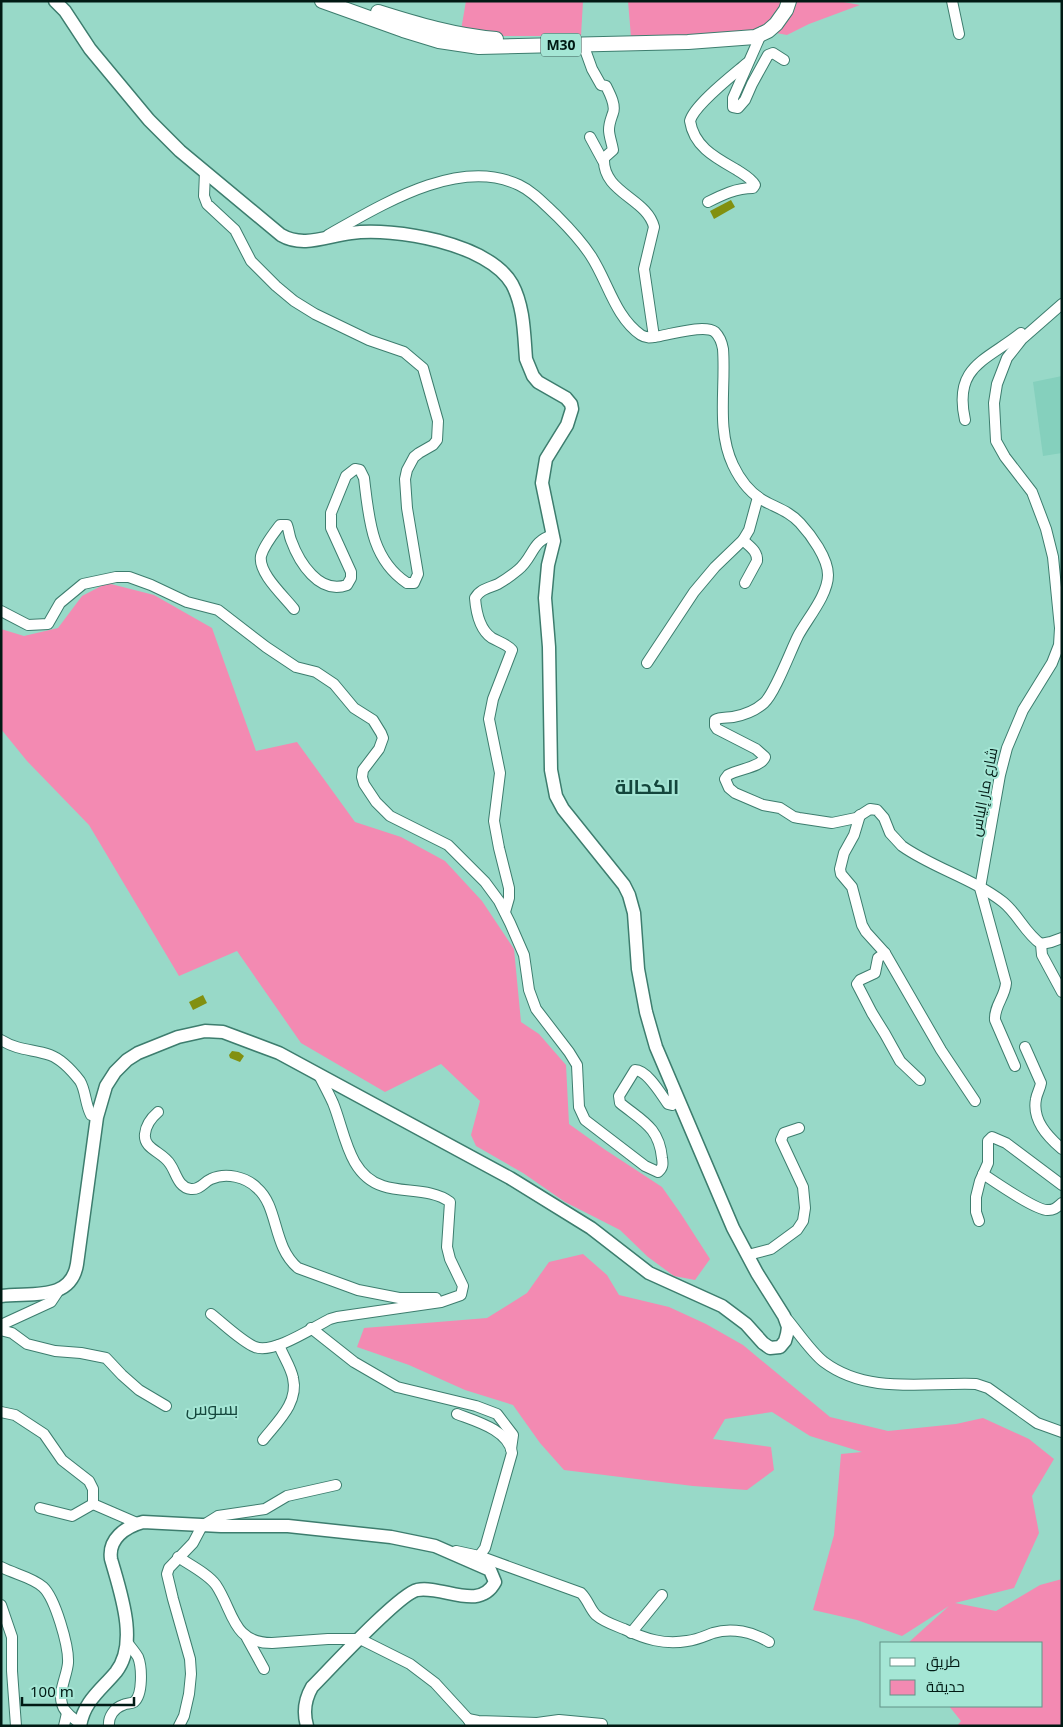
<svg xmlns="http://www.w3.org/2000/svg" width="1063" height="1727" viewBox="0 0 1063 1727" font-family="'Noto Sans',Cairo,sans-serif">
	<rect width="100%" height="100%" fill="#98d9c8"/>
	<!-- built -->
	<polygon fill="#85d0bd" points="1062,376 1062,453 1043,456 1033,382"/>
	<!-- green -->
	<g fill="#f38ab2">
		<polygon points="466,1 583,1 581,36 460,36"/>
		<polygon points="628,1 838,1 860,5 809,24 787,35 771,32 631,37"/>
		<polygon points="107,583 154,595 212,628 256,751 297,742 355,822 401,837 445,861 482,901 514,949 521,1022 539,1034 566,1065 569,1124 604,1149 662,1187 681,1214 710,1259 695,1280 674,1276 648,1257 620,1230 565,1202 523,1173 476,1146 471,1135 480,1101 441,1064 385,1092 301,1043 237,951 179,976 89,825 27,761 1,729 1,629 24,636 58,628 82,596"/>
		<polygon points="583,1254 607,1275 619,1295 669,1307 706,1324 743,1345 830,1417 888,1431 956,1424 983,1418 1029,1439 1054,1459 1032,1496 1039,1533 1014,1588 955,1603 996,1611 1040,1585 1062,1579 1062,1726 957,1726 961,1721 949,1706 1042,1706 1042,1643 908,1643 949,1606 902,1636 857,1620 813,1610 834,1535 841,1454 862,1452 810,1436 772,1412 725,1419 713,1439 771,1447 774,1470 747,1490 693,1486 564,1470 540,1443 513,1405 465,1390 409,1365 357,1347 364,1328 487,1318 527,1293 549,1262"/>
	</g>
	<!-- water -->
	<g fill="#829010">
		<polygon points="731,200 735,207 714,219 710,211"/>
		<polygon points="203,995 207,1003 193,1010 189,1002"/>
		<polygon points="232,1051 239,1052 244,1056 240,1062 230,1058 229,1055"/>
	</g>
	<g fill="none" stroke-linecap="round" stroke-linejoin="round">
		<defs>
			<g id="minor">
				<polyline points="952,1 959,34"/>
				<polyline points="762,32 733,98 733,107 738,108 745,100 752,84 768,55 773,53 784,60"/>
				<path d="M583,44L592,69L601,85L606,86C610,94 616,105 613,113C611,119 609,123 609,130C609,136 612,143 613,150L604,158C602,193 647,198 654,227L644,269L654,337"/>
				<polyline points="590,137 603,161"/>
				<path d="M205,172L204,196L207,204L235,230L251,261L276,286L294,301L315,314L369,340L404,352L423,368L438,421L437,440L433,445L419,453L414,457L407,470L405,479L407,508L418,574L414,583H407C371,559 369,519 364,478L360,470L355,469L346,476L331,513V528L351,572V578L347,585C319,595 299,562 291,540C289,535 289,530 287,525H280C274,533 264,545 261,556C258,573 284,596 294,609"/>
				<path d="M708,202C722,195 736,188 753,188L755,185C751,178 743,174 737,170C716,158 694,147 690,121C694,105 733,75 747,63"/>
				<path d="M328,235C380,206 458,156 519,185C534,192 545,205 557,216C569,228 582,242 591,256C608,282 615,317 641,335C647,339 653,337 660,336C672,334 705,324 715,332C720,337 722,343 723,349C726,388 716,429 733,465C741,482 751,495 768,503C780,509 791,513 800,523C811,535 828,558 828,575C828,595 807,619 798,636C790,652 775,693 764,703C756,710 744,715 733,717C727,718 720,717 715,720V726L717,729L756,749L765,757C762,767 738,769 728,775L725,779L729,788L735,793L763,805L780,808L794,817L799,818L832,823L856,818L870,809L877,810L884,818L890,833L902,846C933,868 972,878 1003,902C1018,914 1025,933 1041,944L1042,955L1062,992"/>
				<path d="M965,420C953,366 986,361 1021,333"/>
				<path d="M743,540C749,546 758,551 757,561L745,583"/>
				<path d="M1,611L28,625L48,624L60,603L83,584L116,577H129L151,585L187,602L218,610L266,647L296,667L316,672L334,684L354,708L373,720L381,733L383,738L379,749L363,770L362,777L364,784L376,802L390,816L448,845L485,882L499,901L510,923L524,955L529,990L536,1009L569,1052L577,1065L579,1107L585,1120L645,1166L658,1172C663,1168 663,1164 662,1158C659,1127 642,1121 620,1103L619,1096L635,1070C647,1070 661,1094 668,1104L672,1105L675,1103L673,1091"/>
				<polyline points="647,663 694,592 715,567 743,540 749,530 758,497"/>
				<polyline points="860,815 854,835 844,853 840,869 841,874 852,887 862,925 866,932 885,953 941,1050 975,1101"/>
				<path d="M505,912L509,898V888L499,848L494,821L500,773L489,719L493,699L512,650C507,644 499,642 492,638C480,630 476,611 475,598C480,589 489,588 498,584C505,580 512,575 518,570C534,557 531,541 553,535"/>
				<polyline points="1041,944 1051,942 1062,938"/>
				<polyline points="885,953 878,958 875,973 860,980 857,984 872,1013 885,1034 900,1061 920,1080"/>
				<path d="M1,1040C19,1051 33,1049 50,1055C61,1059 73,1072 80,1081C86,1091 85,1104 91,1115L97,1117"/>
				<path d="M1025,1047L1041,1083C1040,1089 1037,1093 1036,1099C1032,1120 1047,1136 1062,1149"/>
				<path d="M1015,1066L995,1020C994,1006 1005,997 1006,983L980,888L1000,775L1007,748L1023,710L1052,663L1059,645L1060,628L1053,557L1046,529L1032,492L1005,457L996,441L994,403L997,384L1007,358L1022,339L1062,304"/>
				<path d="M158,1112C151,1118 146,1124 145,1134C143,1149 163,1152 170,1164C176,1172 178,1188 191,1189C200,1190 204,1182 211,1179C226,1172 246,1177 257,1188C279,1207 272,1246 298,1268L358,1290L399,1298H436"/>
				<path d="M983,1174C995,1182 1037,1211 1048,1210C1055,1210 1057,1207 1062,1203"/>
				<polyline points="979,1221 976,1212 976,1197 980,1181 988,1163 988,1141 992,1137 1006,1143 1062,1185"/>
				<polyline points="748,1255 771,1249 797,1230 803,1221 805,1208 803,1187 781,1140 784,1133 799,1128"/>
				<path d="M211,1314C224,1324 241,1341 255,1347C274,1354 312,1328 330,1319L337,1317L441,1302L461,1295L463,1286L450,1259L447,1247L450,1202C431,1188 404,1193 383,1186C348,1175 345,1132 333,1103C329,1094 324,1085 319,1075"/>
				<path d="M787,1319C797,1331 812,1353 824,1362C868,1395 925,1382 976,1384L988,1388L1037,1423L1062,1432"/>
				<polyline points="1,1325 51,1302 59,1290"/>
				<polyline points="311,1328 354,1362 397,1387 476,1406 497,1414 513,1435 511,1449"/>
				<polyline points="1,1330 12,1333 27,1344 55,1351 81,1353 106,1358 122,1375 139,1390 166,1406"/>
				<polyline points="1,1412 15,1415 44,1434 62,1460 89,1481 93,1489 93,1504 137,1523 142,1522"/>
				<path d="M263,1440C277,1422 299,1403 293,1378C291,1367 283,1356 279,1345"/>
				<polyline points="40,1508 72,1516 93,1504"/>
				<path d="M456,1551L479,1556L485,1548L512,1453C509,1430 475,1421 457,1414"/>
				<path d="M479,1556L581,1593C588,1600 590,1609 596,1615C604,1622 614,1625 624,1629C645,1639 664,1645 687,1641C697,1640 705,1636 713,1633C732,1627 753,1632 769,1642"/>
				<path d="M178,1557C190,1565 208,1574 216,1585C234,1612 232,1643 272,1643L328,1639H360L410,1664L435,1683L468,1719L472,1726"/>
				<path d="M1,1567C14,1574 32,1577 43,1587C55,1598 69,1646 68,1663C67,1676 58,1691 62,1704C64,1713 74,1718 80,1724"/>
				<polyline points="1,1605 12,1637 12,1671 16,1726"/>
				<polyline points="631,1633 662,1595"/>
				<polyline points="247,1638 264,1669"/>
				<polyline points="468,1719 478,1721 537,1723 559,1720 602,1724"/>
				<polyline points="64,1726 67,1713"/>
				<path d="M109,1726C108,1717 114,1708 123,1705C126,1703 131,1704 134,1702C143,1695 142,1667 138,1657C135,1652 130,1646 126,1641"/>
				<polyline points="179,1726 184,1716 189,1694 191,1674 190,1659 173,1599 167,1574 169,1568 193,1543 202,1526 218,1516 265,1509 287,1496 336,1485"/>
			</g>
			<g id="major">
				<path d="M1,1296C30,1292 71,1302 77,1264L97,1117L106,1086L115,1072L127,1060L138,1053L178,1037L205,1031L223,1032L279,1053L510,1178L591,1228L649,1273L722,1306L746,1324L763,1343L770,1348L780,1347L785,1341L787,1334L788,1327L784,1316L757,1273L733,1228L656,1047L646,1012L638,969L634,913L629,895L624,885L563,809L556,796L551,770L549,647L545,598L548,565L554,541L542,483L546,459L567,425L572,409L571,404L566,398L538,382L533,376L526,359C524,334 524,306 512,284C488,243 394,227 351,233C327,236 303,248 281,235L180,151L149,120L90,49L65,11L55,1"/>
				<path d="M80,1726C84,1701 101,1690 116,1672C139,1643 120,1591 111,1559C108,1539 125,1527 143,1522L221,1526H288L391,1537L435,1546L490,1570L495,1582C479,1612 443,1585 417,1590C399,1594 329,1670 312,1687C305,1699 303,1712 307,1726"/>
			</g>
			<g id="highway">
				<polyline points="322,1 403,30 439,41 479,47 688,42 755,37 768,31 776,24 786,10 789,1"/>
				<path d="M378,12C416,24 456,36 496,39"/>
			</g>
		</defs>
		<!-- minor casing -->
		<use href="#minor" stroke="#3d7d6e" stroke-width="12"/>
		<!-- major casing -->
		<use href="#major" stroke="#3d7d6e" stroke-width="15"/>
		<!-- highway casing -->
		<use href="#highway" stroke="#3d7d6e" stroke-width="16"/>
		<!-- minor -->
		<use href="#minor" stroke="#fff" stroke-width="10"/>
		<!-- major -->
		<use href="#major" stroke="#fff" stroke-width="12"/>
		<!-- highway -->
		<use href="#highway" stroke="#fff" stroke-width="14"/>
	</g>
	<g text-anchor="middle" stroke-width="4" stroke-linejoin="round" paint-order="stroke">
		<!-- shield labels -->
		<rect fill="#a5e6d5" stroke="#32574e" stroke-width="1" x="541" y="33.5" width="40" height="23" rx="4"/>
		<g font-size="14" font-weight="bold" fill="#011a14">
			<text x="561" y="50">M30</text>
		</g>
		<!-- street labels -->
		<g font-size="15" fill="#011a14" stroke="#a5e6d5">
			<text transform="translate(984 792) rotate(-79)" y="5">شارع مار إلياس</text>
		</g>
		<!-- quarter labels -->
		<g font-size="18" fill="#14463c" stroke="#a5e6d5">
			<text x="212" y="1415">بسوس</text>
		</g>
		<!-- district labels -->
		<g font-size="20" font-weight="bold" fill="#14463c" stroke="#a5e6d5">
			<text x="647" y="794">الكحالة</text>
		</g>
	</g>
	<!-- border -->
	<rect width="1063" height="1727" fill="none" stroke="#011a14" stroke-width="5"/>
	<!-- legend -->
	<rect x="880" y="1642" width="162" height="65" fill="#a5e6d5" stroke="#639488"/>
	<rect x="890" y="1658" width="25" height="8" fill="#ffffff" stroke="#639488"/>
	<text x="926" y="1667" font-size="15" fill="#011a14">طريق</text>
	<rect x="890" y="1680" width="25" height="15" fill="#f38ab2" stroke="#639488"/>
	<text x="926" y="1692" font-size="15" fill="#011a14">حديقة</text>
	<!-- scale -->
	<path d="M22 1697v8h112v-8" fill="none" stroke="#011a14" stroke-width="2.5"/>
	<text x="30" y="1697" font-size="15" fill="#011a14" stroke="#a5e6d5" stroke-width="4" paint-order="stroke">100 m</text>
</svg>
